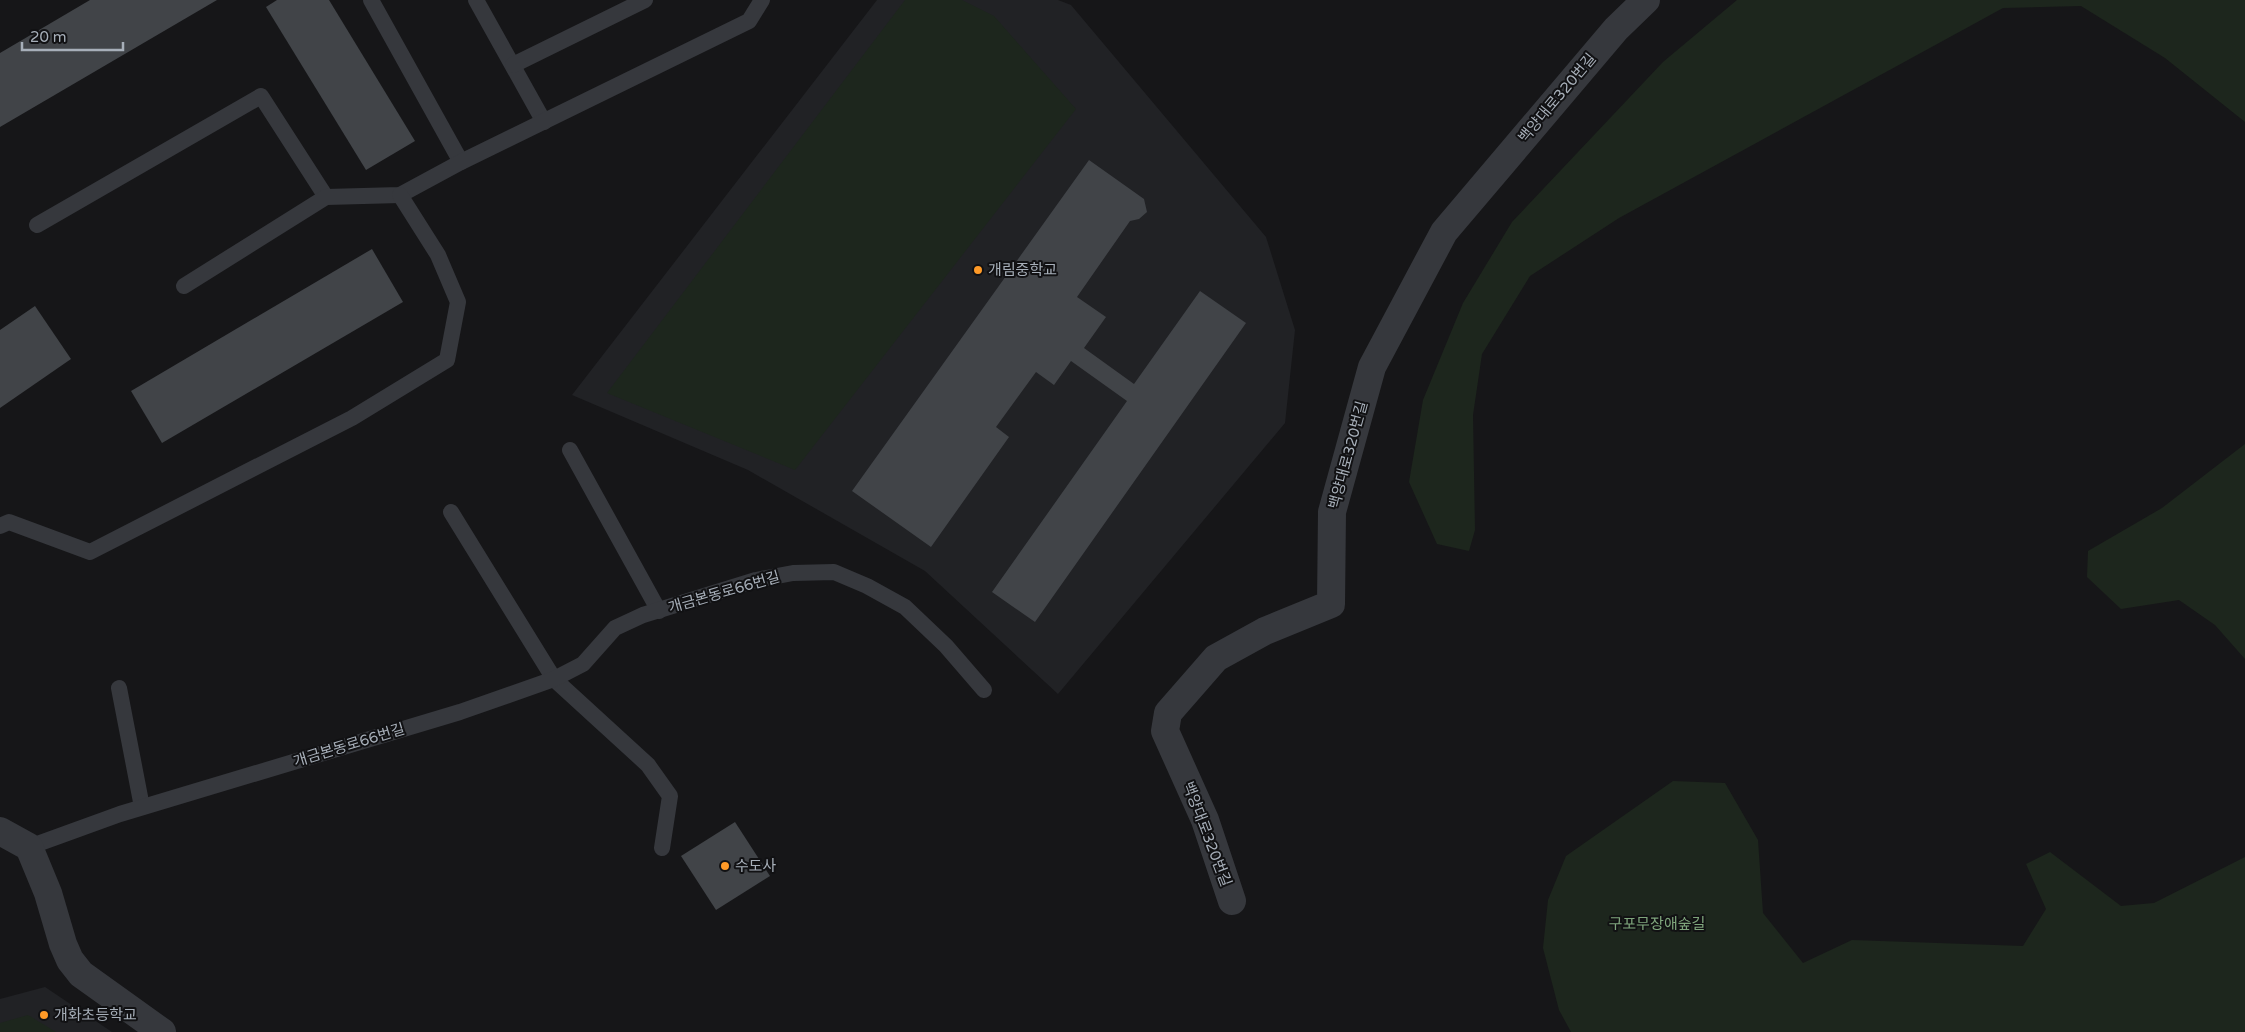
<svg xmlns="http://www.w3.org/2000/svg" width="2245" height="1032" viewBox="0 0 2245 1032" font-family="'Varela Round','Noto Sans KR',sans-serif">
	<rect width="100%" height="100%" fill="#161618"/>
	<!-- built -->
	<g fill="#212225">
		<polygon points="877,0 1058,0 1071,5 1266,237 1295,330 1285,423 1058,694 925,571 748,470 572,395"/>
		<polygon points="45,987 112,1032 0,1032 0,999"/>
	</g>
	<!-- green -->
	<g fill="#1d261d">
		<polygon points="905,0 962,0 994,16 1076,109 795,470 607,393"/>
		<polygon points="1737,0 2245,0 2245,122 2165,58 2081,6 2003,8 1619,218 1530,276 1482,354 1473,415 1475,530 1469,551 1437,544 1409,482 1423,400 1463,303 1512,222 1663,62"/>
		<polygon points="2245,444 2245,659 2215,625 2179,600 2121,609 2087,577 2088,551 2162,508"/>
		<polygon points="1673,781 1725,783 1758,840 1763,913 1803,963 1852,940 2023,946 2046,909 2026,864 2050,852 2121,906 2154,903 2245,857 2245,1032 1571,1032 1559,1010 1543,948 1548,900 1566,856"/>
		<polygon points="28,1015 56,1032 0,1032 0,1023"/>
	</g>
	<!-- building -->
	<g fill="#414448">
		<polygon points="90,0 217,0 0,127 0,53"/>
		<polygon points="277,0 329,0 415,141 366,170 266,7"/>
		<polygon points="1089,160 1144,199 1147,212 1139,219 1130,221 1077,297 1106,317 1084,348 1134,384 1200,291 1246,323 1035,622 992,592 1127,401 1071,361 1054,385 1036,372 996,427 1009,437 931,547 852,491"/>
		<polygon points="372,249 403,302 162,443 131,391"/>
		<polygon points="35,306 71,359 0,408 0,330"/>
		<polygon points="735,822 770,876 716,910 681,856"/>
	</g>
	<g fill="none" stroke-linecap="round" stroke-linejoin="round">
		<!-- service -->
		<g stroke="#36383d" stroke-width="16">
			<polyline points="371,0 461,162"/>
			<polyline points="476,0 544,122"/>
			<polyline points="513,65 645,0"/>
			<polyline points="37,225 261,96 326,197"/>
			<polyline points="184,286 326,197 400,195 461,162 749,21 762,0"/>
			<polyline points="570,450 659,611"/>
			<polyline points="451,512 554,679 648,765 670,796 662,848"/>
			<polyline points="0,526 9,522 90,552 352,418 447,360 458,302 438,255 400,195"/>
			<polyline points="119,688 142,807"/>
			<polyline points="29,847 120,814 460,712 554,679 583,664 615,628 643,615 756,580 793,573 834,572 867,586 905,607 946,646 984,690"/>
		</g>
		<!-- minor -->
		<g stroke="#36383d" stroke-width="28">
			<polyline points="0,831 29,847 48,893 63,944 70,960 81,974 162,1032"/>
			<polyline points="1232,901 1205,820 1165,731 1168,713 1216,658 1265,631 1331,604 1332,512 1372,367 1444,232 1616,29 1646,0"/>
		</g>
	</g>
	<!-- markers -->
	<g fill="#ff9a27" stroke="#111113" stroke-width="2">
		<circle cx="978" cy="270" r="5"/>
		<circle cx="725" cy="866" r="5"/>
		<circle cx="44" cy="1015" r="5"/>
	</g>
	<g text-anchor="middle" stroke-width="4" stroke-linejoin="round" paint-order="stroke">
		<!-- street labels -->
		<g font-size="15" fill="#a7afb9" stroke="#111113">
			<text transform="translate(1557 98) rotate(-50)" y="5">백양대로320번길</text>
			<text transform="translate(1348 455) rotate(-75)" y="5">백양대로320번길</text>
			<text transform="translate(724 592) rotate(-16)" y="5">개금본동로66번길</text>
			<text transform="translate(349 745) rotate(-17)" y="5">개금본동로66번길</text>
			<text transform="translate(1207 834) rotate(69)" y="5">백양대로320번길</text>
		</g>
		<!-- poi labels -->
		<g font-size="15" fill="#a7afb9" stroke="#111113" text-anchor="start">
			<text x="988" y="275">개림중학교</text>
			<text x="735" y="871">수도사</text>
			<text x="54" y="1020">개화초등학교</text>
		</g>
		<!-- park labels -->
		<g font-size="15" fill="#7fa57c" stroke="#111113">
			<text x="1657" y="929">구포무장애숲길</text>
		</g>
	</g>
	<!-- scale -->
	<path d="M22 42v8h101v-8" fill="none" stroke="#a7afb9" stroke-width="2.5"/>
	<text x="30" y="42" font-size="15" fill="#a7afb9" stroke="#111113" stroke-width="4" paint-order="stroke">20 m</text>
</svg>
